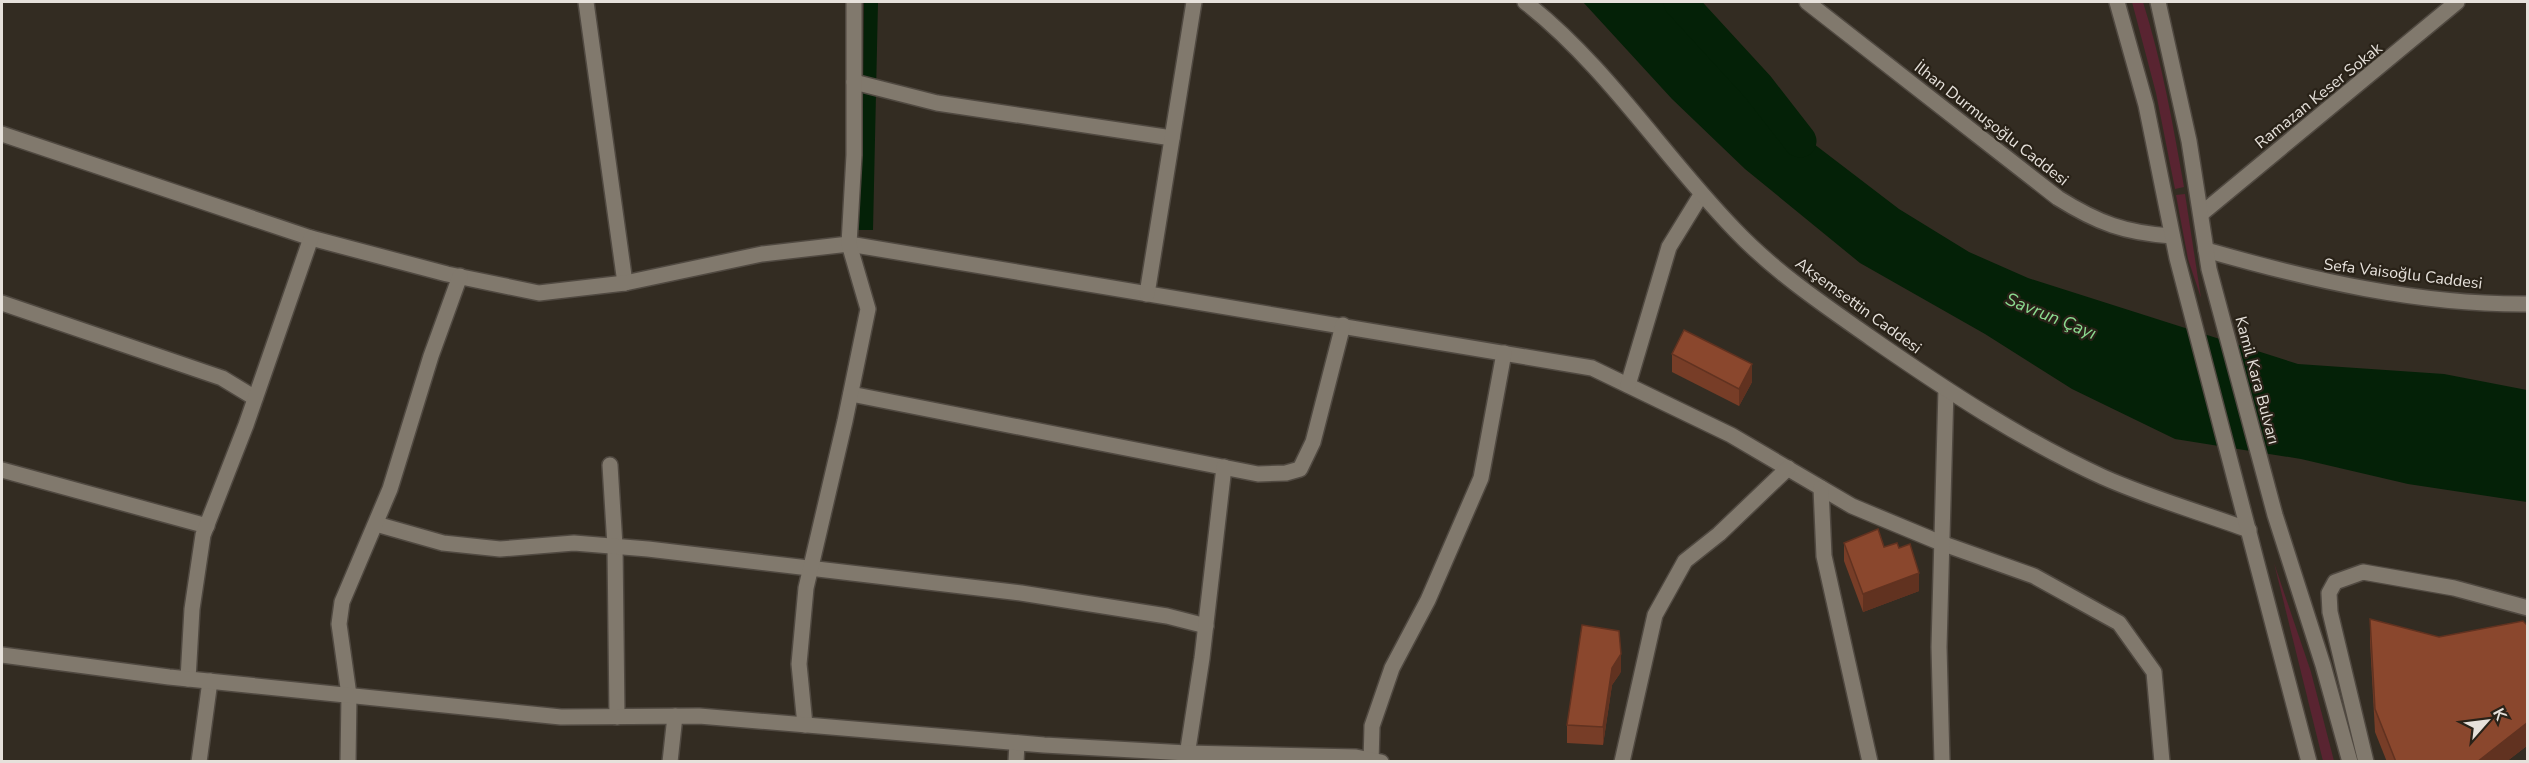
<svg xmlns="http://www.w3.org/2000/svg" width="2529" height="763" viewBox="0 0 2529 763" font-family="'Nunito Sans',sans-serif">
	<rect width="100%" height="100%" fill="#332c22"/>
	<!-- green -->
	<g fill="#592431">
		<path d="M2132,2H2143C2162,62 2173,125 2184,187L2175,189L2156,93Z"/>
		<polygon points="2185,194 2201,298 2188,259 2176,195"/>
		<polygon points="2274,563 2311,672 2334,761 2323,761"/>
	</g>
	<!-- water -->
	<g fill="#042107">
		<polygon points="864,2 878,2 873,230 855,230 863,108"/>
		<polygon points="1583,2 1671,2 1748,84 1814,144 1899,209 1969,252 2028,278 2298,364 2444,374 2527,390 2527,502 2408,484 2301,459 2175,439 2072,389 1985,334 1860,263 1745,169 1672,99"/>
	</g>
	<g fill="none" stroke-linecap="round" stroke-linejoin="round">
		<!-- river -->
		<polyline stroke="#042107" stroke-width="33" points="1680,2 1758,87 1800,141"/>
		<defs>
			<g id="minor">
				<polyline points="586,2 625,283"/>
				<polyline points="854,82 937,103 1172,138"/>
				<polyline points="2,134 311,238 447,274 539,293 625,283 762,254 849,244 1592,368 1731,435 1852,506 1941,543 2034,576 2119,623 2154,672 2162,762"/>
				<polyline points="2201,214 2457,2"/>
				<polyline points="1147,294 1194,2"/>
				<polyline points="2,303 222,378 255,398"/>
				<polyline points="1628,385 1669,247 1701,195"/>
				<polyline points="851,394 1258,474 1286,473 1300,469 1313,442 1343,325"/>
				<polyline points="610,465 615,546 617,717"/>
				<polyline points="2,470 207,526"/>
				<polyline points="1821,488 1824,556 1870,762"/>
				<polyline points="376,524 443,543 500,549 574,543 648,549 1021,593 1167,616 1206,626"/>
				<polyline points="188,679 192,609 203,535 246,425 311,238"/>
				<polyline points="805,725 799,664 806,588 845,421 868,309 849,244 854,155 854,2"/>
				<polyline points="199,762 210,681"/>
				<polyline points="348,762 349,695 339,624 342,602 390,489 431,356 460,276"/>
				<polyline points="670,762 675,716"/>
				<polyline points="1016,762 1017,743"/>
				<polyline points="1186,762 1202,658 1224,467"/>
				<polyline points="1371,762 1372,726 1392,668 1428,600 1481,478 1504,353"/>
				<polyline points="1622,762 1655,615 1685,561 1719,534 1788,468"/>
				<polyline points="1942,762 1939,647 1946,389"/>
			</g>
			<g id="tertiary">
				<path d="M1525,2C1607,66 1663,156 1735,230C1775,272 1824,305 1871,338C1946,390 2020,439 2103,477C2150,498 2200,512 2249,530"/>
				<path d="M1807,2L2058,198C2098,223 2125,233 2172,236"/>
				<path d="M2206,250C2311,280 2418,305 2528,304"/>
				<polyline points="2,655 169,677 561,717 699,716 1044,745 1187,753 1356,757 1381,762"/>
				<polyline points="2366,762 2330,612 2329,593 2335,582 2363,572 2454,588 2528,608"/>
			</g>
			<g id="secondary">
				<polyline points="2117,2 2146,105 2177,258 2309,762"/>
				<polyline points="2158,2 2189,141 2209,269 2275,515 2323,665 2350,762"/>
			</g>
		</defs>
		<!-- minor casing -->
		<use href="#minor" stroke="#504941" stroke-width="18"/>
		<!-- tertiary casing -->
		<use href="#tertiary" stroke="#504941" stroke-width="18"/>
		<!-- secondary casing -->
		<use href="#secondary" stroke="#504941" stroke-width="18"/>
		<!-- minor -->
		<use href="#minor" stroke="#81796d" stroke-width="15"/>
		<!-- tertiary -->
		<use href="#tertiary" stroke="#81796d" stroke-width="15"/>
		<!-- secondary -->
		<use href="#secondary" stroke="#81796d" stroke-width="15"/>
	</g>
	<!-- wall -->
	<g fill="#773d27">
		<polygon points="1672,354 1752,382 1739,406 1672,372"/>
		<polygon points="1844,543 1884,547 1899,548 1919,591 1863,612 1844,561"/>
		<polygon points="2370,619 2528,745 2506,762 2387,762 2375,732 2370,642"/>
		<polygon points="1621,672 1612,685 1603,745 1567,743 1567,725"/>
	</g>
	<!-- shaded-wall -->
	<g fill="#613220">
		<polygon points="1752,364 1752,382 1739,406 1739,389"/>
		<polygon points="1919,573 1919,591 1863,612 1863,594"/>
		<polygon points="1621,654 1621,672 1612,685 1603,745 1603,727 1612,668"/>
		<polygon points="2528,722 2528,745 2506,762 2477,762"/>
	</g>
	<!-- building -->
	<g fill="#8a472d" stroke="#613220" stroke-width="1.5">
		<polygon points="1684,330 1752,364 1739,389 1672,354"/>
		<polygon points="1878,529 1884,547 1897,543 1899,548 1910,544 1919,573 1863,594 1844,543"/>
		<polygon points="2370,619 2439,637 2523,621 2528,626 2528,722 2477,762 2396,762 2375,709"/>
		<polygon points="1582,625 1619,631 1621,654 1612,668 1603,727 1567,725"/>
	</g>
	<g text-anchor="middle" stroke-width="4.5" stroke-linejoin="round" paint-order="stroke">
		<!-- street labels -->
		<g font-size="16" fill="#e6e1db" stroke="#292218">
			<text transform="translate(2318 95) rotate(-39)" y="6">Ramazan Keser Sokak</text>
			<text transform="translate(1992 123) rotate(38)" y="6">İlhan Durmuşoğlu Caddesi</text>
			<text transform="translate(2403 273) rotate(7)" y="6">Sefa Vaisoğlu Caddesi</text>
			<text transform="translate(1859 305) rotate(36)" y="6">Akşemsettin Caddesi</text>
			<text transform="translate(2258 380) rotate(75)" y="6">Kamil Kara Bulvarı</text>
		</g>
		<!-- water labels -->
		<g font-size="18" font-style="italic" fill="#8cdb90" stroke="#292218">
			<text transform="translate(2051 316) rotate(22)" y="6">Savrun Çayı</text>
		</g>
	</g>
	<!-- border -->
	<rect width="2529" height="763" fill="none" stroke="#e6e1db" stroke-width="6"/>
	<!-- north arrow -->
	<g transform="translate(2487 721) rotate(62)" stroke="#292218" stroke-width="4.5" paint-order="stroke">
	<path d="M0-4.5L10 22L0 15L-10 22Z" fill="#e6e1db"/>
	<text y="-9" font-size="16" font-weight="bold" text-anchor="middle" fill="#e6e1db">K</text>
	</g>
</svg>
